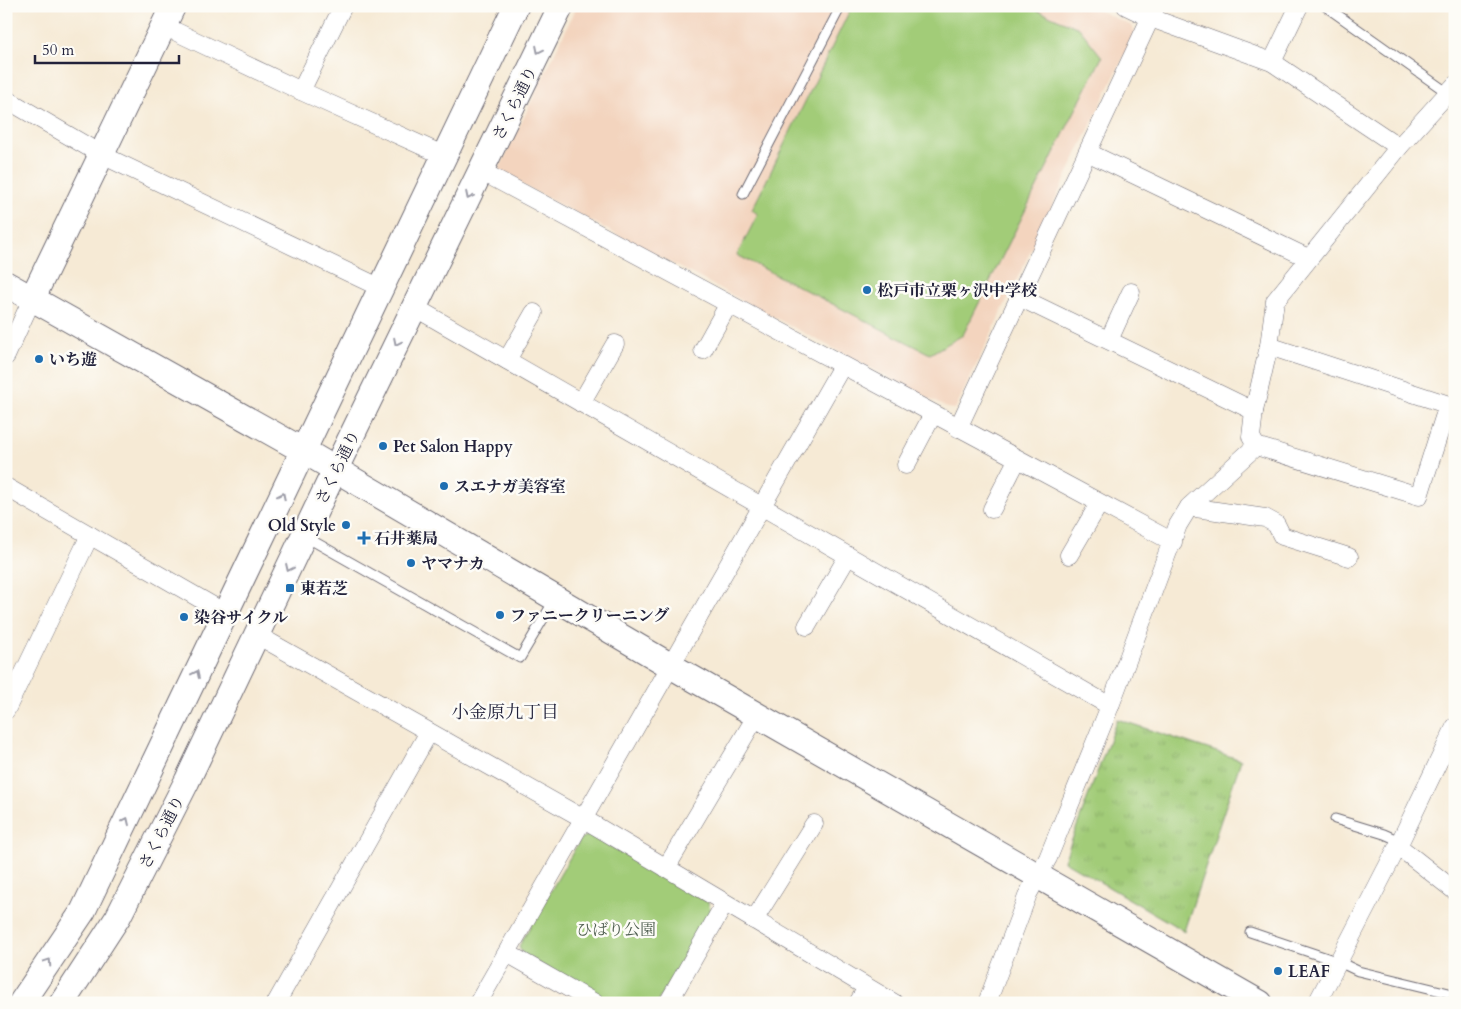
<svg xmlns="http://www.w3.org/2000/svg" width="1461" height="1009" viewBox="0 0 1461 1009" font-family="Cardo,'Noto Serif JP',serif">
	<defs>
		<pattern id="grass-tufts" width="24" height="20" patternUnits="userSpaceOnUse" patternTransform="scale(1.25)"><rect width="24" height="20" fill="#a2cc78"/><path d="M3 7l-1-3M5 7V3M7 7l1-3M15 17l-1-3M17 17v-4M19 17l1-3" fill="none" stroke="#8baf69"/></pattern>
	</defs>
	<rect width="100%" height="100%" fill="#fdfcf7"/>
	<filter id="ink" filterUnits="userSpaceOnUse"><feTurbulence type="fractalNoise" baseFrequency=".02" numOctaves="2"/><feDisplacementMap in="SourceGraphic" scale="10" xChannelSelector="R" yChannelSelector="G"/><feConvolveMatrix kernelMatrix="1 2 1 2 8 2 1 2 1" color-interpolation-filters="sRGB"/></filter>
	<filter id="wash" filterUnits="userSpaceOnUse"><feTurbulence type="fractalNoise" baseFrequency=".0096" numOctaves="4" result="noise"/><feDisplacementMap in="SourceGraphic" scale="20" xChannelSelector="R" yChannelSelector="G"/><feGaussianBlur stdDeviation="1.12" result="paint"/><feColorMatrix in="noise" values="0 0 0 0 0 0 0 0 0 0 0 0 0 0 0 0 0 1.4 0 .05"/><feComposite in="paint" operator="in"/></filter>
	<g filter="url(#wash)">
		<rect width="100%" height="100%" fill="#f6ead5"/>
		<!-- built -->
		<polygon fill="#f3d4be" points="577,6 1090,6 1132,26 1135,33 955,409 947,408 498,172"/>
		<!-- grass -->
		<polygon fill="url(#grass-tufts)" stroke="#62775a" points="1117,719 1241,760 1184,931 1064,861"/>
		<!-- park -->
		<g fill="#a2cc78" stroke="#62775a">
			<polygon points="852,6 1027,6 1079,28 1102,57 963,335 930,354 737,255 758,214 752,210"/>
			<polygon points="590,835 708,902 711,911 657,1003 608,1003 523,954 519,946 581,838"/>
		</g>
	</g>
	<g filter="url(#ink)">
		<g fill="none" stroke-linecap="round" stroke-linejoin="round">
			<defs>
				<g id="lane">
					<polyline points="1325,6 1448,93"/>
					<polyline points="743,194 841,6"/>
					<polyline points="306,537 520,658 555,599"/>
					<polyline points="1335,819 1384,834 1400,841"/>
					<polyline points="1250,932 1339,962 1358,971 1449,993"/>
				</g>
				<g id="street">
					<polyline points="1126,6 1151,18 1272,62 1399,147"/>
					<polyline points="164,26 301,91 445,156"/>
					<polyline points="1272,62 1299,6"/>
					<polyline points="301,91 343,6"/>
					<polyline points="6,99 102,155 381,288"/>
					<polyline points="1089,153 1308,258"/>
					<polyline points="481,171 1173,542"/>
					<polyline points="1019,297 1254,411"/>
					<polyline points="414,307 1110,706"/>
					<polyline points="1109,340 1131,292"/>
					<polyline points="1269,346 1455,407"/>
					<polyline points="703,350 728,305"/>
					<polyline points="6,356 32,299"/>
					<polyline points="507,360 534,313"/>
					<polyline points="581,403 615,344"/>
					<polyline points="958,428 1156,6"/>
					<polyline points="1256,446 1419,496 1448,405"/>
					<polyline points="906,465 933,414"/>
					<polyline points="6,487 225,613"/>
					<polyline points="1189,507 1265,518 1276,524 1282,536 1349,557"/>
					<polyline points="992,509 1017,460"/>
					<polyline points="1069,555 1099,504"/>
					<polyline points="807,626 848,556"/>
					<polyline points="257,635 584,819 894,1003"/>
					<polyline points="6,710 90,535"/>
					<polyline points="1398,846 1455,891"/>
					<polyline points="666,868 757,715"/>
					<polyline points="754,920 814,824"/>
					<polyline points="507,953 595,1003"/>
					<polyline points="276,1003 429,732"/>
					<polyline points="478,1003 842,366"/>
					<polyline points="668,1003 725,903"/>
					<polyline points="858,1003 867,988"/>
					<polyline points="987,1003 1028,894 1048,858 1110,706 1178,525 1189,507 1256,446 1251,437 1254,411 1269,346 1275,301 1399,147 1455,85"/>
					<polyline points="1317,1003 1398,846 1455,727"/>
				</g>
				<g id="secondary">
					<polyline points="6,284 304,451 671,666 1260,1003"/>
					<polyline points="32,299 173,6"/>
					<polyline points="21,1003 83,911 516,6"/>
					<polyline points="62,1003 118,917 187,781 335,470 561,6"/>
				</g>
			</defs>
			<!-- lane casing -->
			<use href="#lane" stroke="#6c6871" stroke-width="11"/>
			<!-- street casing -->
			<use href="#street" stroke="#6c6871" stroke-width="19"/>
			<!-- secondary casing -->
			<use href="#secondary" stroke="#6c6871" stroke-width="27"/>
			<!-- lane -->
			<use href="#lane" stroke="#fff" stroke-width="9"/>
			<!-- street -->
			<use href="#street" stroke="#fff" stroke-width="18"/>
			<!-- secondary -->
			<use href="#secondary" stroke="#fff" stroke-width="25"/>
		</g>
		<!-- one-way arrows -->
		<defs><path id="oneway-chevron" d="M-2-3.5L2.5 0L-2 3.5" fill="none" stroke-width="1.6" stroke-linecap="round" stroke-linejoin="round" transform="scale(1.25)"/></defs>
		<g stroke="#9c9ca7">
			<use href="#oneway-chevron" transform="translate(539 50) rotate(116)"/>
			<use href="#oneway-chevron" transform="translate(469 196) rotate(116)"/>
			<use href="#oneway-chevron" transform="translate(397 342) rotate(116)"/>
			<use href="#oneway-chevron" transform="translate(282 496) rotate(-64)"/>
			<use href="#oneway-chevron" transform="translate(289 568) rotate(115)"/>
			<use href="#oneway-chevron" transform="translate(196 674) rotate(-65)"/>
			<use href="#oneway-chevron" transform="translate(126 821) rotate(-65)"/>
			<use href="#oneway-chevron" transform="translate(48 962) rotate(-56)"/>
		</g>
	</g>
	<!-- markers -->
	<g fill="#1f6fb2" stroke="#fdfcf7" stroke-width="2">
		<circle cx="867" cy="290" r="5"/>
		<circle cx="39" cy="359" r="5"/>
		<circle cx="383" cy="446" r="5"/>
		<circle cx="444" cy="486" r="5"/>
		<circle cx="346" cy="525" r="5"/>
		<path d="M361.5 530.5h5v5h5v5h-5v5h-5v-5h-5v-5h5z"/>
		<circle cx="411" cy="563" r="5"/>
		<rect x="285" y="583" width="10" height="10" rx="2.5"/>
		<circle cx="500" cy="615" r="5"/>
		<circle cx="184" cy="617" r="5"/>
		<circle cx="1278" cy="971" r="5"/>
	</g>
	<g text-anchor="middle" stroke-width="5" stroke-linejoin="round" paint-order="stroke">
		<!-- street labels -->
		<g font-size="16" fill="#22223b" stroke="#fdfcf7">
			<text transform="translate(514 103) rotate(-64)" y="6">さくら通り</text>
			<text transform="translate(337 467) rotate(-64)" y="6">さくら通り</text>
			<text transform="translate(161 832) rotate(-63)" y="6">さくら通り</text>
		</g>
		<!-- poi labels -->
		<g font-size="16" font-weight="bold" fill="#22223b" stroke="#fdfcf7" text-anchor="start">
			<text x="877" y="296">松戸市立栗ヶ沢中学校</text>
			<text x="49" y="365">いち遊</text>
			<text x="393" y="452">Pet Salon Happy</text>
			<text x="454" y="492">スエナガ美容室</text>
			<text x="336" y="531" text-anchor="end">Old Style</text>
			<text x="374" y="544">石井薬局</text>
			<text x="421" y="569">ヤマナカ</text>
			<text x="300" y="594">東若芝</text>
			<text x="510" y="621">ファニークリーニング</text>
			<text x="194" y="623">染谷サイクル</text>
			<text x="1288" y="977">LEAF</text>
		</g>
		<!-- park labels -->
		<g font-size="16" fill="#4f5e50" stroke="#fdfcf7">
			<text x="616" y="935">ひばり公園</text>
		</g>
		<!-- neighbourhood labels -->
		<g font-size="18" fill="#22223b" stroke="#fdfcf7">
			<text x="505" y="718">小金原九丁目</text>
		</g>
	</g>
	<!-- margin -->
	<rect width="1461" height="1009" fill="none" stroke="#fdfcf7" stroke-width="25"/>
	<!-- scale -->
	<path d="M35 55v8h144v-8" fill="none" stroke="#22223b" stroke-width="2.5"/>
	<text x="42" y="55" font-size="15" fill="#22223b" stroke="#fdfcf7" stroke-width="4" paint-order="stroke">50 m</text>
</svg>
